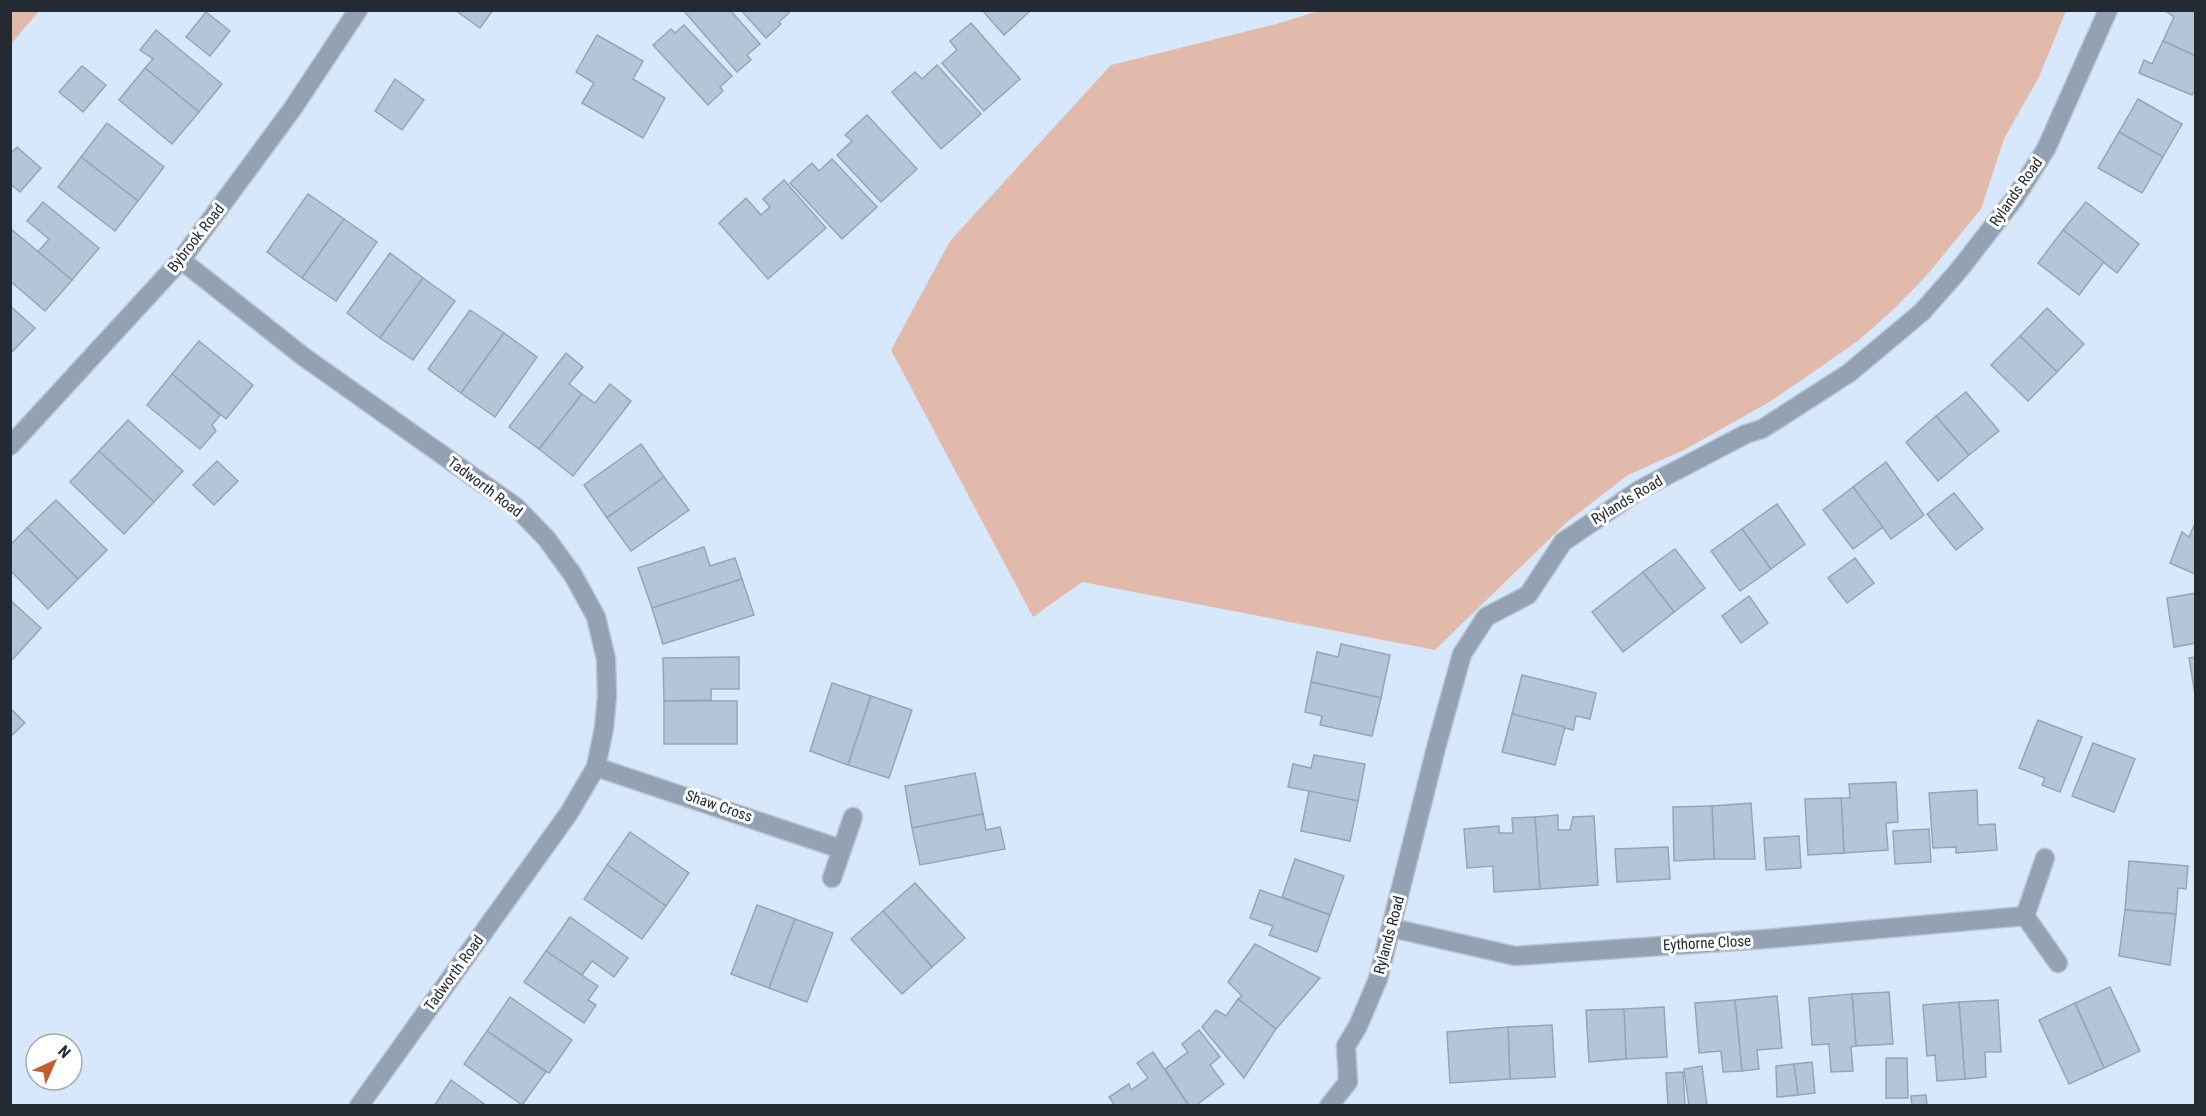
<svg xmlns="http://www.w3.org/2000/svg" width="2206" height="1116" viewBox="0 0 2206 1116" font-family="'Roboto Condensed',sans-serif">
	<rect width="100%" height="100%" fill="#d8e8fc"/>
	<!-- green -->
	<g fill="#e1baab">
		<polygon points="11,10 39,11 11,44 10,11"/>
		<polygon points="1319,11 1319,10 2066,11 2039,77 2004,139 1981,209 1927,275 1895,308 1858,341 1771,401 1686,449 1628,475 1567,522 1435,650 1082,582 1033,617 891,350 950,241 1111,65 1276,24"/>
	</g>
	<!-- building -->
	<g fill="#b5c5d8" stroke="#95a4b6" stroke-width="1.5">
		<polygon points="455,10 493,10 480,28"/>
		<polygon points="683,10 730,10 760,44 747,55 751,60 737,72"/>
		<polygon points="741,10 787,10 789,13 779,22 781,24 766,38"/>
		<polygon points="982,10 1027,10 1029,12 1004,35"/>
		<polygon points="2164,10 2190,10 2196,13 2196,56 2163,41 2174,17"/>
		<polygon points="206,12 230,31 210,56 186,37"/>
		<polygon points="971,23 1020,79 984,111 942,63 957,50 950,41"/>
		<polygon points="684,25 732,76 720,87 723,91 708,105 653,45 671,29 675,33"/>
		<polygon points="156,30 222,84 199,112 145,68 153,59 140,50"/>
		<polygon points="597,35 643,61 633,79 665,98 643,138 582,103 594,83 576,72"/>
		<polygon points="2163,41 2196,56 2196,88 2192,95 2139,73 2144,60 2152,64"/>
		<polygon points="937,65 981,114 941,149 892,92 915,72 922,79"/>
		<polygon points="82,66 106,85 83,112 59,92"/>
		<polygon points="145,68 199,112 172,144 119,100"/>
		<polygon points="395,79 424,100 402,130 375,111"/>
		<polygon points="2138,99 2182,124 2163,157 2119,132"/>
		<polygon points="867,115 917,169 881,202 837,155 852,141 845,135"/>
		<polygon points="107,123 164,167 138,201 81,157"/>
		<polygon points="2119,132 2163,157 2142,193 2098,168"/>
		<polygon points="17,147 41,168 20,192 10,184 10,154"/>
		<polygon points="81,157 138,201 115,231 58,187"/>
		<polygon points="832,159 877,207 842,239 790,183 812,163 819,171"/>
		<polygon points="784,180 826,228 768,279 719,223 746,198 761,215 770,207 763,199"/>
		<polygon points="308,194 344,219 302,278 267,252"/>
		<polygon points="43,202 99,248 72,280 38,252 49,239 27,221"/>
		<polygon points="2086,202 2139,244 2117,273 2063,230"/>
		<polygon points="344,219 377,242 336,301 302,278"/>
		<polygon points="11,229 72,280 45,311 10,281"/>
		<polygon points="2063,230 2104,262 2079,295 2038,263"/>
		<polygon points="390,253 423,278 380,338 347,313"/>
		<polygon points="423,278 455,301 413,360 380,338"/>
		<polygon points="10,306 35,328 10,354"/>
		<polygon points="2047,308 2084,344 2057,372 2020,336"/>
		<polygon points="470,310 504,333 461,393 428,369"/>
		<polygon points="504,333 537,357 495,417 461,393"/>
		<polygon points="2020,336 2057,372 2028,401 1991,365"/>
		<polygon points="199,341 253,385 226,419 172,374"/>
		<polygon points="566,353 583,367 569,384 582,394 539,449 509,427"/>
		<polygon points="172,374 220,415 212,425 216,431 200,449 147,405"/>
		<polygon points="610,384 631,401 573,476 539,449 582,394 595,403"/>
		<polygon points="1966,392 1999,431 1969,455 1936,416"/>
		<polygon points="1936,416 1969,455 1938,481 1906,442"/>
		<polygon points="128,420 183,471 154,502 99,451"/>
		<polygon points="641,444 664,477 607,518 584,485"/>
		<polygon points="99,451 154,502 124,534 70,482"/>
		<polygon points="217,461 238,481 214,505 193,485"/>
		<polygon points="1886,462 1924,515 1891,539 1853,487"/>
		<polygon points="664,477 689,510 631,551 607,518"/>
		<polygon points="1853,487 1883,527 1853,549 1823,510"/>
		<polygon points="1954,493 1983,529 1956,550 1927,514"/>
		<polygon points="56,500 107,550 78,579 27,528"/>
		<polygon points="1777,504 1805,544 1771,569 1742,529"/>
		<polygon points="2196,521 2196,574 2195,574 2170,563 2182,532 2189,537"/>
		<polygon points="27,528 78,579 48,609 10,570 10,545"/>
		<polygon points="1742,529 1771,569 1740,591 1711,551"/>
		<polygon points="704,547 710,566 735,558 742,579 652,608 638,568"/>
		<polygon points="1675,549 1705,588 1674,612 1643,572"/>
		<polygon points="1855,558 1874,583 1847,603 1828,578"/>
		<polygon points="1643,572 1674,612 1623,652 1592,612"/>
		<polygon points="742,579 754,615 663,644 652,608"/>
		<polygon points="2196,593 2196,643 2174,647 2167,598"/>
		<polygon points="1749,596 1768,623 1741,643 1722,616"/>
		<polygon points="10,600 41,628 13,659 10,657"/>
		<polygon points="1341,644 1390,655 1381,698 1311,682 1317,652 1338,657"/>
		<polygon points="739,657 739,689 711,689 711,700 664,701 663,658"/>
		<polygon points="2196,657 2196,701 2189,658"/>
		<polygon points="1522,675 1596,693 1590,719 1576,716 1573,730 1512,714"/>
		<polygon points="1311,682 1381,698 1372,736 1320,725 1322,716 1305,712"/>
		<polygon points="832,683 871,696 848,765 810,751"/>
		<polygon points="871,696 912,710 889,778 848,765"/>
		<rect x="664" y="701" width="73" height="43"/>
		<polygon points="10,708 25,723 10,737"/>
		<polygon points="1512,714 1565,727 1555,765 1502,752"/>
		<polygon points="2038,720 2082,737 2060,792 2042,785 2045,778 2019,768"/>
		<polygon points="2093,743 2135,759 2114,812 2072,796"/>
		<polygon points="1314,755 1365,764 1358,801 1288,787 1293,764 1311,768"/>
		<polygon points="975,773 983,814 912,828 905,786"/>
		<polygon points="1896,782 1898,822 1886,823 1888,850 1844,853 1841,798 1850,798 1849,784"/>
		<polygon points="1977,790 1978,825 1995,824 1997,850 1956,853 1956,847 1933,848 1929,793"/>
		<polygon points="1309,791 1358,801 1350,841 1301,831"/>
		<polygon points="1841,798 1844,853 1808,855 1805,799"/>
		<polygon points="1751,803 1755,859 1714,859 1712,806"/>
		<polygon points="1712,806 1714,859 1674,861 1673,807"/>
		<polygon points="983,814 986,830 1000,827 1005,849 920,865 912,828"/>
		<polygon points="1558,815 1558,830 1570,830 1573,817 1594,816 1598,885 1540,889 1535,817"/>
		<polygon points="1535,817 1540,889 1494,892 1493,866 1467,868 1464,829 1499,826 1499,833 1513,833 1512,818"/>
		<polygon points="1929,829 1931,862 1895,864 1893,831"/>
		<polygon points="630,832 689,873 666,906 607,865"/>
		<polygon points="1799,836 1801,868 1766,870 1764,838"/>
		<polygon points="1668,847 1670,879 1617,882 1615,849"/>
		<polygon points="1295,859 1344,876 1330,915 1282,897"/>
		<polygon points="2129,861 2188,866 2186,889 2178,888 2176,914 2125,910"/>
		<polygon points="607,865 666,906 642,939 584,899"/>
		<polygon points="915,883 965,938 932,967 883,911"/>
		<polygon points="1260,890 1330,915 1317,952 1269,935 1273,926 1250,918"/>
		<polygon points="757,905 795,919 769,988 731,974"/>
		<polygon points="2125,910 2176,914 2170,965 2119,956"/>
		<polygon points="883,911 932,967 902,994 851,939"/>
		<polygon points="570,917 628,958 614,977 592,961 582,975 546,951"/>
		<polygon points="795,919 833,933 807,1002 769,988"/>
		<polygon points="1255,944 1320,978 1276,1029 1238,999 1242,996 1228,982"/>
		<polygon points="546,951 598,986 588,1000 596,1005 584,1023 524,982"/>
		<polygon points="2110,987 2140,1051 2104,1068 2075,1003"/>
		<polygon points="1889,992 1893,1044 1856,1046 1852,994"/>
		<polygon points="1852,994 1856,1046 1851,1047 1853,1071 1831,1072 1829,1044 1812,1045 1809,998"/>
		<polygon points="1777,996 1782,1048 1757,1050 1759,1069 1742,1071 1735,1000"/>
		<polygon points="510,997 572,1040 549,1073 487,1031"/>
		<polygon points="1238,999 1276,1029 1244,1078 1202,1027 1216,1010 1226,1016"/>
		<polygon points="1735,1000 1742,1071 1723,1072 1721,1051 1699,1053 1695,1003"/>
		<polygon points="1998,1000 2001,1052 1985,1052 1986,1077 1965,1079 1959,1002"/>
		<polygon points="1959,1002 1965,1079 1937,1081 1935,1055 1927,1056 1923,1005"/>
		<polygon points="2075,1003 2104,1068 2069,1084 2039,1020"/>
		<polygon points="1664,1007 1667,1057 1626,1059 1624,1009"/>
		<polygon points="1624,1009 1626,1059 1589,1062 1586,1010"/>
		<polygon points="1552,1025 1555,1077 1510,1079 1508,1027"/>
		<polygon points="1508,1027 1510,1079 1450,1083 1447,1032"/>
		<polygon points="1199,1030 1220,1057 1210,1065 1224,1084 1195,1106 1189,1106 1165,1069 1188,1052 1182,1044"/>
		<polygon points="487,1031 546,1072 522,1105 464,1064"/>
		<polygon points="1153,1052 1189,1106 1115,1106 1109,1097 1129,1084 1131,1090 1148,1078 1137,1063"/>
		<polygon points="1886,1058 1907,1058 1908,1098 1886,1098"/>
		<polygon points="1812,1062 1815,1093 1798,1095 1794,1064"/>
		<polygon points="1794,1064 1798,1095 1777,1097 1776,1066"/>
		<polygon points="1702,1066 1707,1106 1689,1106 1684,1069"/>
		<polygon points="1683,1072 1685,1106 1668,1106 1666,1073"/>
		<polygon points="451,1080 487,1106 434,1106"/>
		<polygon points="1926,1095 1927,1106 1912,1106 1911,1096"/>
	</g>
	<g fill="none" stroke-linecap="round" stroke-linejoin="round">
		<defs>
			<g id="minor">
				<polyline points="181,260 304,357 516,507 546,538 573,575 596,617 606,659 607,696 604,728 596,767 569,813 359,1106"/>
				<polyline points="10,446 181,260 293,108 358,10"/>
				<polyline points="596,767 841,849"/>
				<polyline points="2045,858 2025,916 2058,963"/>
				<polyline points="832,878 853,817"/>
				<polyline points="1392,928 1515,956 1765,939 2025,916"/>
				<polyline points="1329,1106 1348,1082 1346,1046 1358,1026 1378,979 1437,744 1462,654 1466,648 1486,617 1528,595 1563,542 1641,489 1746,434 1762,429 1849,373 1922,312 1959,270 2015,198 2046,149 2108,10"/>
			</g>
		</defs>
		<!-- minor casing -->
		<use href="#minor" stroke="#b8c6d7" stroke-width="21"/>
		<!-- minor -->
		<use href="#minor" stroke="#93a1b3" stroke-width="18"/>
	</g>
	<g text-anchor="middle" stroke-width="6" stroke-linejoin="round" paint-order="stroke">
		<!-- street labels -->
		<g font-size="15" fill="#242a31" stroke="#fff">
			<text transform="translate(2016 192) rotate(-55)" y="5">Rylands Road</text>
			<text transform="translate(196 238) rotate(-52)" y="5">Bybrook Road</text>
			<text transform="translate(485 487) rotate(37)" y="5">Tadworth Road</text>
			<text transform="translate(1627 500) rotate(-31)" y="5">Rylands Road</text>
			<text transform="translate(719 806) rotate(19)" y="5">Shaw Cross</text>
			<text transform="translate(1389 935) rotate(-75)" y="5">Rylands Road</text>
			<text transform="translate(1707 943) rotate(-3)" y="5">Eythorne Close</text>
			<text transform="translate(454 973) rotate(-54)" y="5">Tadworth Road</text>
		</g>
	</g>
	<!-- border -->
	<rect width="2206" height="1116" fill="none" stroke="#242a31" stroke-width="24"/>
	<!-- north arrow -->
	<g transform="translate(54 1062) rotate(45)"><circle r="28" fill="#ffffff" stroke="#a7aaad" stroke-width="1.5"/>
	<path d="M0-4.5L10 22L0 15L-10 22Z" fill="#c25b2f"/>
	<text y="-9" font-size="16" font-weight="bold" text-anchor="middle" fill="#242a31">N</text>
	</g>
</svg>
